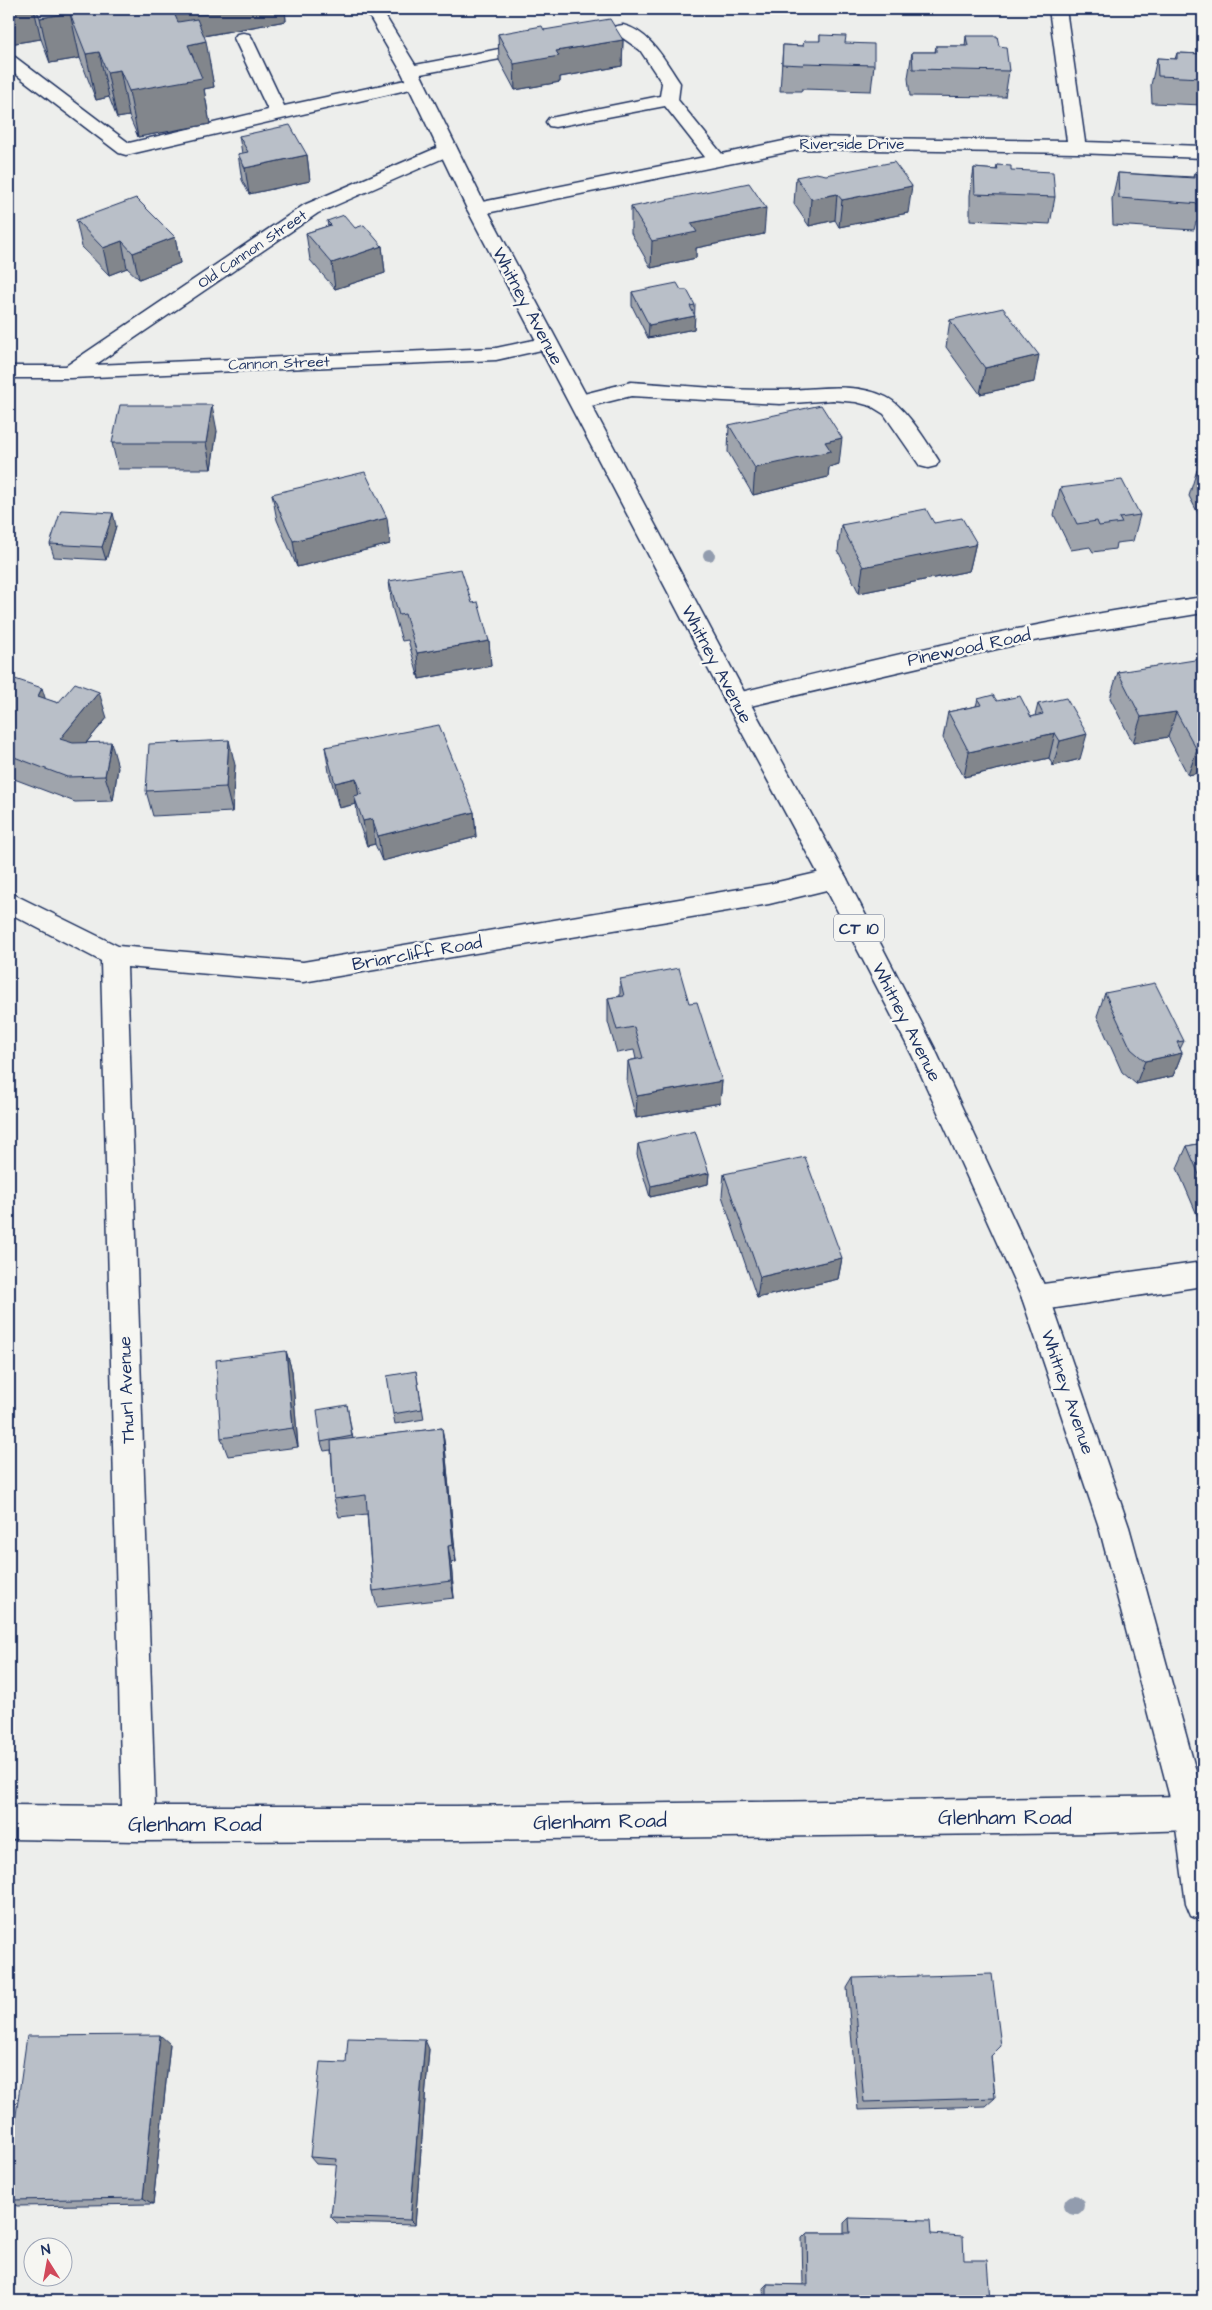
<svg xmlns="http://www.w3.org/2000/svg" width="1212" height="2310" viewBox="0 0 1212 2310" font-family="'Architects Daughter',sans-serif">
	<rect width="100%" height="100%" fill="#edeeec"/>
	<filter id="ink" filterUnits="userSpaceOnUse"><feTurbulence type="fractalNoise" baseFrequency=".02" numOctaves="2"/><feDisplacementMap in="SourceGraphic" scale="10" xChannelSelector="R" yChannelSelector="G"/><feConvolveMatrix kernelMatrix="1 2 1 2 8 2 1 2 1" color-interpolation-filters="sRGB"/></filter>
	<g filter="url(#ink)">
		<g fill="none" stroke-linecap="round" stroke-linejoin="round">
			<defs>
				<g id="minor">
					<path d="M1049,9H1066L1085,142L1203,146V158L1077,153L802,149L477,215L470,213L467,209L470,205L477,203L705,157L665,106L555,127L549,126L546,122L549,118L555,117L660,96L662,83L640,50L620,36L580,43L574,42L571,38L574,34L623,25C651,32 665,61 680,83L678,100L722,154L802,137L1067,141Z"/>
					<polygon points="243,33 249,34 252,38 284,106 415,78 421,79 424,83 421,87 415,88 126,155 119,153 9,69 9,56 15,57 129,143 268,110 234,38 237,34"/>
					<polygon points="536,42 542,43 545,47 542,51 410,76 404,75 401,71 404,67 410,66"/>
					<polygon points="448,143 455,145 457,149 455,153 318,213 95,365 496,348 548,337 555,339 558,343 555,347 496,360 70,378 9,378 9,366 66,366 304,205"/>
					<path d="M631,382C680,385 731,391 780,390C816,390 852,381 886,397C905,406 927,442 939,461L936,466L928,468L920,466L884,414L871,406L856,402L833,400L780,404L631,396L579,409L572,407L569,402L572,397Z"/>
					<path d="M1203,597V613L1027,642L737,709L729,707L725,701L729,695L737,693C892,655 1045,619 1203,597Z"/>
					<polygon points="834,869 843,872 847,879 843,886 769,904 303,982 127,967 155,1806 456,1806 1191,1796 1203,1801 1203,1825 1191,1830 1095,1833 456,1840 139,1841 9,1839 9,1805 122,1806 101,961 9,913 9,892 118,946 303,962 769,884"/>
					<polygon points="1203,1262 1203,1286 1036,1311 1026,1307 1022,1298 1026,1289 1036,1285"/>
				</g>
				<polygon id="major" points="365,9 381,9 419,71 487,209 749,701 847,879 934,1047 1050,1298 1129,1527 1203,1797 1203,1921 1191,1916 1186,1904 1174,1813 1099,1527 1022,1298 912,1055 821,879 725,701 467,209 401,71"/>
			</defs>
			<!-- minor casing -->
			<use href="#minor" stroke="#1b2f5e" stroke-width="3"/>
			<!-- major casing -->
			<use href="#major" stroke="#1b2f5e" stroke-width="3"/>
			<!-- minor -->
			<use href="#minor" fill="#f6f6f2" fill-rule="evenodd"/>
			<!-- major -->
			<use href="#major" fill="#f6f6f2" fill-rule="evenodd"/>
		</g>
		<!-- trees -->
		<g fill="#929cae">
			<circle cx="709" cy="555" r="6"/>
			<circle cx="1074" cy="2205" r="10"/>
		</g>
		<!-- wall -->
		<g fill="#9fa4ac" stroke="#1b2f5e">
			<polygon points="9,9 285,9 286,21 204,36 214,87 204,89 210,124 138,137 129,116 117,118 109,97 96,100 80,58 50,63 41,39 9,44"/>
			<polygon points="544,30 623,40 622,66 560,77 560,82 515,90 499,60 498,34"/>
			<polygon points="820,35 845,43 874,65 871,91 802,89 801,91 780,91 783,45 803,46 820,41"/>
			<polygon points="966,36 999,46 1009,71 1005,97 910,96 908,78 912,52 935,52 936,46 965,46"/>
			<polygon points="1177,53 1203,54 1203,105 1152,103 1151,85 1157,58 1175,59"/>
			<polygon points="239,136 307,155 310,181 249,194 242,180 238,154 242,153"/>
			<polygon points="997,165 1011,170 1055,197 1050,224 970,220 970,195 974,168 996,170"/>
			<polygon points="1118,173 1193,177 1194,173 1203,174 1203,222 1196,222 1194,230 1113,225 1112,199"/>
			<polygon points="796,177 908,213 839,227 835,220 809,226 794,204"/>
			<polygon points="631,207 764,234 696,248 696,258 651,268 631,233"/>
			<polygon points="76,220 175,237 180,263 139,279 127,268 109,275 82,247"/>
			<polygon points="327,221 382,246 385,273 335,289 310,260 306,233 328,226"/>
			<polygon points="681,290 695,305 694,329 648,338 632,306 632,292"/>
			<polygon points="950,320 1034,382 980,394 946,347"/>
			<polygon points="729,425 839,464 829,467 828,477 753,495 728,452"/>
			<polygon points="217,431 211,469 118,469 112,443"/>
			<polygon points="1203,469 1203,523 1189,496 1197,470"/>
			<polygon points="1060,488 1140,515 1133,541 1116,543 1115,549 1093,552 1090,547 1071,550 1054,515"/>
			<polygon points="272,494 390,544 297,567 277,520"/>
			<polygon points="934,523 976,542 970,568 969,571 859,593 838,551 841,525"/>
			<polygon points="116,526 106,560 54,557 50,544"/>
			<polygon points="389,581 472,603 489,641 491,666 419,679 408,640 402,641 392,607"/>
			<polygon points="1203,663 1203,772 1188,775 1168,737 1133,743 1110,698 1118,672"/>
			<polygon points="9,677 45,699 107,718 86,743 118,767 113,801 75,802 9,777"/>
			<polygon points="978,699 1031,717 1035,716 1038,704 1080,759 1053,766 1049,758 964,777 943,738 948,712 976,706"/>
			<polygon points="325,747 474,812 476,837 382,861 375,844 367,846 358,821 356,804 339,808 329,772"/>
			<polygon points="235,765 232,812 153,816 146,791"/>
			<polygon points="620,979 689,1003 722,1081 720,1103 636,1118 627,1084 628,1061 636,1059 634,1050 617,1053 608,1022 608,998 620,996"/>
			<polygon points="1105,993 1184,1041 1180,1049 1182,1053 1173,1076 1136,1084 1122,1072 1097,1016"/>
			<polygon points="1203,1143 1203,1219 1198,1217 1177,1168 1187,1146"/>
			<polygon points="638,1144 709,1173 708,1184 650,1197 637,1155"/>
			<polygon points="724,1174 842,1258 838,1279 757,1298 722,1196"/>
			<polygon points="286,1351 292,1371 298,1447 228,1456 221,1438"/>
			<polygon points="416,1371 424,1419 395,1424 393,1414"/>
			<polygon points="347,1405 353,1439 442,1428 445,1447 456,1562 451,1563 454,1598 377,1607 373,1591 367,1514 339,1517 334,1499 331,1450 324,1451 321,1442"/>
			<polygon points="853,1978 991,2056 995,2098 986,2106 858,2110 847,1988"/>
			<polygon points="170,2044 153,2204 17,2206 9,2202 9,2165"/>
			<polygon points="429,2049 415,2225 337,2223 331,2217 337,2165 316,2164 310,2157 346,2063"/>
			<polygon points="849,2218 931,2234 964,2260 990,2301 764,2301 763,2288 767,2284 803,2285 802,2238 807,2233 844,2233 844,2223"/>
		</g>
		<!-- shaded-wall -->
		<g fill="#82868c" stroke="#1b2f5e">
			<polygon points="9,9 34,9 41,39 9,44"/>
			<polygon points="169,9 285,9 286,21 175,41"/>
			<polygon points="70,13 80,58 50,63 40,18"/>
			<polygon points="623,40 622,66 560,77 560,82 515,90 514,64 556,51"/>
			<polygon points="206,41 214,87 204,89 210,124 138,137 129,91 188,45"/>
			<polygon points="99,52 109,97 96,100 86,54"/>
			<polygon points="120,70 129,116 117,118 107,72"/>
			<polygon points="307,155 310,181 249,194 245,168"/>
			<polygon points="912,186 908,213 839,227 842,200"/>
			<polygon points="837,194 835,220 809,226 811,199"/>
			<polygon points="766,208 764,234 696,248 696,258 651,268 652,241 691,223"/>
			<polygon points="175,237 180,263 139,279 133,253"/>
			<polygon points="122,241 127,268 109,275 103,248"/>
			<polygon points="382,246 385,273 335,289 332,263"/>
			<polygon points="695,316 694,329 648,338 649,325"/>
			<polygon points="1039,355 1034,382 980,394 985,368"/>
			<polygon points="212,405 217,431 211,469 206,443"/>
			<polygon points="842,438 839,464 829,467 828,477 753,495 755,468 825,442"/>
			<polygon points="113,513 116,526 106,560 102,547"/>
			<polygon points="387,518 390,544 297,567 293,541"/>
			<polygon points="976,542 970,568 969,571 859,593 863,567"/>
			<polygon points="489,641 491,666 419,679 417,653"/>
			<polygon points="42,688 50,714 38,696"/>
			<polygon points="99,692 107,718 68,764 60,739"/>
			<polygon points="1176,712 1168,737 1133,743 1141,717"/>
			<polygon points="1055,733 1049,758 964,777 969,752"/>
			<polygon points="1087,734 1080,759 1053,766 1060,741"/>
			<polygon points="229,740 235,765 232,812 226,787"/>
			<polygon points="111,742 118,767 113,801 105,776"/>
			<polygon points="1203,749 1203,772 1188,775 1197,750"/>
			<polygon points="356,778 360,803 354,796 356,804 339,808 335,783"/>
			<polygon points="474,812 476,837 382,861 378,836"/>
			<polygon points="372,819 375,844 367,846 363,821"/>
			<polygon points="1182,1053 1173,1076 1136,1084 1145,1061"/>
			<polygon points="722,1081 720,1103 636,1118 637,1096"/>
			<polygon points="709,1173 708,1184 650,1197 651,1186"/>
			<polygon points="842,1258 838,1279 757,1298 760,1277"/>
			<polygon points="286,1351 292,1371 298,1447 293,1428"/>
			<polygon points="442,1428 445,1447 456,1562 453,1545"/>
			<polygon points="448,1546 451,1563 454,1598 451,1581"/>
			<polygon points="160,2035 170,2044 153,2204 143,2198"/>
			<polygon points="425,2040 429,2049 415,2225 410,2220"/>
		</g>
		<!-- building -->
		<g fill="#b9bfc8" stroke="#1b2f5e">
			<polygon points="36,9 172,9 178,22 197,19 206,41 188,45 202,78 129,91 120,70 107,72 99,52 86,54 70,13 40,18"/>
			<polygon points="610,19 623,40 556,51 559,56 514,64 498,34 542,26 544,30"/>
			<polygon points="820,35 846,36 845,43 874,44 874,65 804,63 803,65 782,64 783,45 803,46 804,41 820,41"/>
			<polygon points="966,36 997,36 999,46 1006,47 1009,71 913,69 912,52 936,52 936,46 968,46"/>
			<polygon points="1177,53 1203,54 1203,78 1158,76 1157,58 1177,59"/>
			<polygon points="290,125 307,155 245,168 238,154 248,152 239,136"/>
			<polygon points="894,162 912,186 842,200 837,194 811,199 796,177 816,173 826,175"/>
			<polygon points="997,165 1011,166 1011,170 1053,172 1055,197 975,194 974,168 998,170"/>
			<polygon points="1118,173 1194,178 1194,173 1203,174 1203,195 1200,195 1201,204 1119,198"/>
			<polygon points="749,183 766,208 691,223 697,232 652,241 631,207"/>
			<polygon points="136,198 175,237 133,253 122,241 103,248 76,220"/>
			<polygon points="344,215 355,228 364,225 382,246 332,263 306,233 331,225 327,221"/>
			<polygon points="677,283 681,290 687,290 695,305 690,306 695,316 649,325 632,292"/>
			<polygon points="1003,308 1039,355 985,368 950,320"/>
			<polygon points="120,405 212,405 206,443 112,443"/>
			<polygon points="821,405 842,438 825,442 831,451 755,468 729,425"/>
			<polygon points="1203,469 1203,482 1197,470"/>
			<polygon points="365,472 387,518 293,541 272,494"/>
			<polygon points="1122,480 1140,515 1119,518 1122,523 1099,526 1097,521 1077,524 1060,488"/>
			<polygon points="926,509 934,523 962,518 976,542 974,545 863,567 841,525"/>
			<polygon points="61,510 113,513 102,547 50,544"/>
			<polygon points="461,569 472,603 478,602 489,641 417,653 405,614 399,615 389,581"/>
			<polygon points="1201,659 1203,663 1203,749 1197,750 1176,712 1141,717 1118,672"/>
			<polygon points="9,677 42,688 38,696 58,703 75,683 99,692 60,739 73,743 111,742 105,776 67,777 9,755"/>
			<polygon points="993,695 997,701 1020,696 1031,717 1043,714 1038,704 1066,698 1087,734 1060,741 1055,733 969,752 948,712 981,705 978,699"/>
			<polygon points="439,725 474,812 378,836 372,819 363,821 354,796 362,794 356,778 335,783 325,747"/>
			<polygon points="229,740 226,787 146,791 149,744"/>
			<polygon points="679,968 689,1003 697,1002 722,1081 637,1096 628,1061 643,1058 634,1027 617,1030 608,998 624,996 620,979"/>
			<polygon points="1155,983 1184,1041 1177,1042 1182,1053 1145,1061 1131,1049 1105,993"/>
			<polygon points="695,1131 709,1173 651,1186 638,1144"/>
			<polygon points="1203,1143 1203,1184 1187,1146"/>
			<polygon points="805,1157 842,1258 760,1277 724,1174"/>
			<polygon points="286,1351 293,1428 221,1438 216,1360"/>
			<polygon points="416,1371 422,1409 393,1414 387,1376"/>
			<polygon points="347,1405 352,1436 321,1442 317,1410"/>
			<polygon points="442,1428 453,1545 448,1546 451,1581 373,1591 366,1495 334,1499 331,1441"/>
			<polygon points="992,1974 1001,2046 991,2056 995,2098 864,2102 853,1978"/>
			<polygon points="160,2035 143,2198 9,2200 9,2165 27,2036"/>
			<polygon points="348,2038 425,2040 410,2220 331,2217 337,2159 310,2157 320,2062 346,2063"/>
			<polygon points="849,2218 930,2220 931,2234 963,2236 964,2260 987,2260 990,2301 767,2301 767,2284 808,2285 807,2233 850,2233"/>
		</g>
	</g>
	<g text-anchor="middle" stroke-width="5" stroke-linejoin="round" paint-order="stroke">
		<!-- far-street labels -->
		<g font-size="15" fill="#1b2f5e" stroke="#f6f6f2">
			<text x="852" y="149">Riverside Drive</text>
			<text transform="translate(252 249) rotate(-34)" y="5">Old Cannon Street</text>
			<text transform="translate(279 363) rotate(-2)" y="5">Cannon Street</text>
		</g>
		<!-- shield labels -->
		<rect fill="#f6f6f2" stroke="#5d6b8a" stroke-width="1" x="834" y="914.5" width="50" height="27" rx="4"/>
		<g font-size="16" font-weight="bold" fill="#1b2f5e">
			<text x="859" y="934">CT 10</text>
		</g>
		<!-- street labels -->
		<g font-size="18" fill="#1b2f5e" stroke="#f6f6f2">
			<text transform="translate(528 306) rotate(62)" y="6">Whitney Avenue</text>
			<text transform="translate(969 647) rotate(-12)" y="6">Pinewood Road</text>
			<text transform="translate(717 664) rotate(62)" y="6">Whitney Avenue</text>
			<text transform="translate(417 953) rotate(-10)" y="6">Briarcliff Road</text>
			<text transform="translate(907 1022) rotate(63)" y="6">Whitney Avenue</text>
			<text transform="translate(126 1390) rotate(-92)" y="6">Thurl Avenue</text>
			<text transform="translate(1068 1392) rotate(71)" y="6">Whitney Avenue</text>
		</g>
		<!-- near-street labels -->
		<g font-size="21" fill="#1b2f5e" stroke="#f6f6f2">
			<text x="1005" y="1824">Glenham Road</text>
			<text transform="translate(600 1821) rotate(-1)" y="7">Glenham Road</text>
			<text x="195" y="1831">Glenham Road</text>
		</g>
	</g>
	<!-- margin -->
	<rect width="1212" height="2310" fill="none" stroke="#f6f6f2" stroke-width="30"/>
	<rect x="15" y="15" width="1182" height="2280" fill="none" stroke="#1b2f5e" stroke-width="2" filter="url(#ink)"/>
	<!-- north arrow -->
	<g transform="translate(48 2262) rotate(349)"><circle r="24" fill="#f6f6f2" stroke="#9ea6b7"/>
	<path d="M0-4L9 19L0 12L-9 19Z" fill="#d1495b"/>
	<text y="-8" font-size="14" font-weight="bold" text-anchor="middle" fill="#1b2f5e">N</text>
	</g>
</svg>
